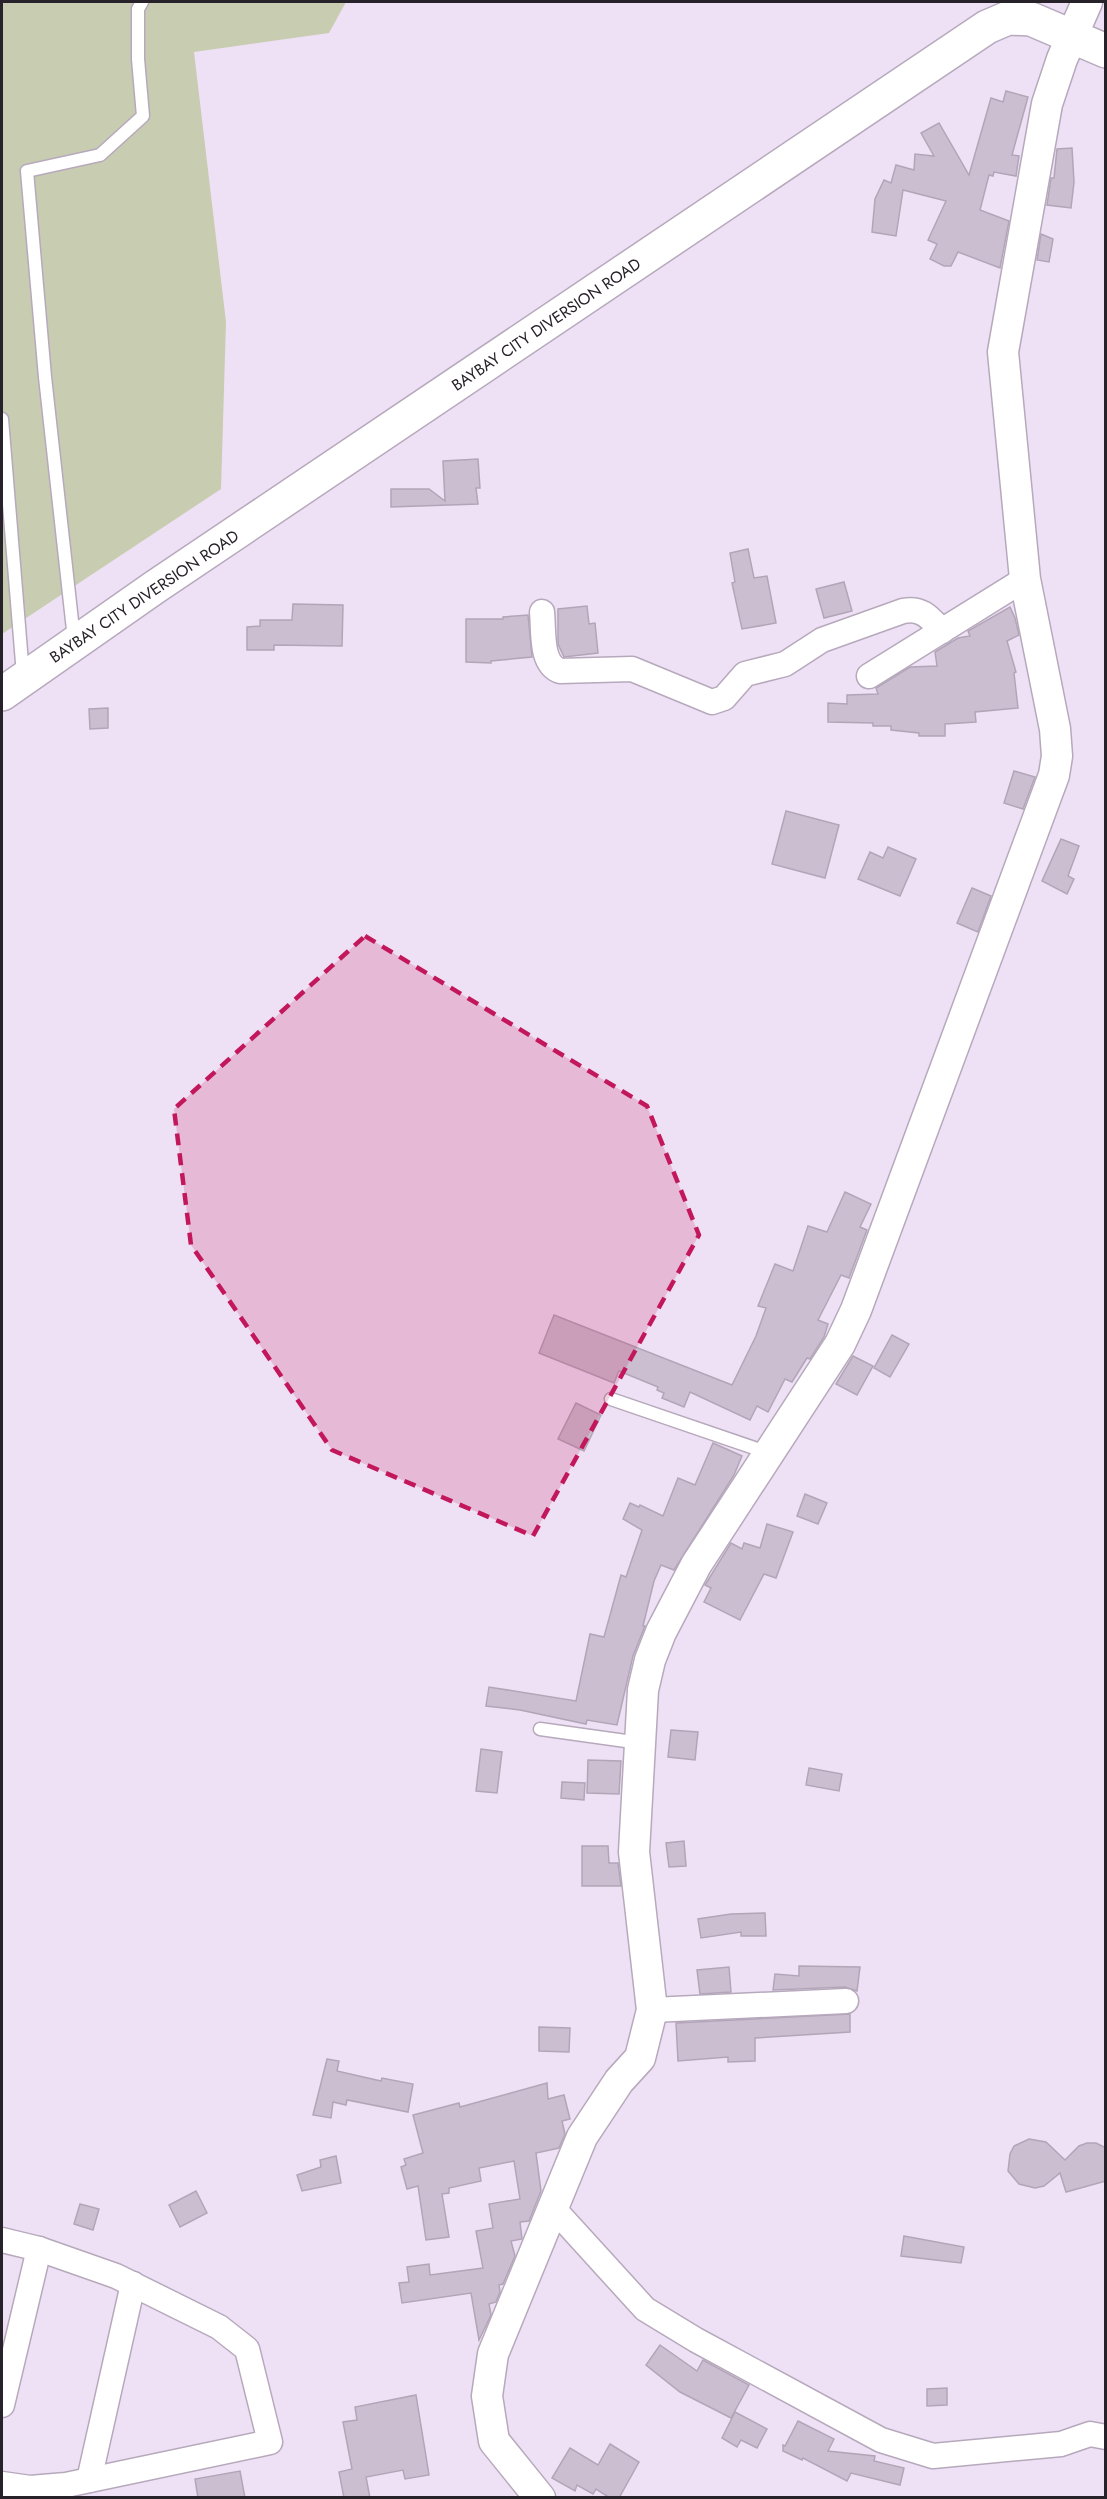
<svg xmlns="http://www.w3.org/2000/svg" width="1107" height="2499" viewBox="0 0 1107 2499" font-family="Jost,sans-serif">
	<rect width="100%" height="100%" fill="#efe1f5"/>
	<!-- green -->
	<polygon fill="#c8ccb1" points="2,2 346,2 329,33 194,52 226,322 221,489 2,634"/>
	<!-- building -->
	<g fill="#ccbed1" stroke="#b3a5b8" stroke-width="1.5">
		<polygon points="1006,91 1028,97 1012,155 1019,156 1016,176 994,172 993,176 989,175 980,210 1009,221 1000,268 958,252 951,266 944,266 930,259 937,244 928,240 946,201 903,190 896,236 872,232 875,199 884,180 891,183 896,165 914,170 915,154 934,156 921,133 939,123 969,175 991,98 1003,102"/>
		<polygon points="1072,148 1074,182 1071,208 1047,205 1051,178 1054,178 1057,149"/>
		<polygon points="1041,234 1053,239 1049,262 1037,260"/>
		<polygon points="478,459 480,488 476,488 478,504 391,507 391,489 429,489 445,501 443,461"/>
		<polygon points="748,549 754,578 767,576 776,623 742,629 732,583 735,582 730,553"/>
		<polygon points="844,582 852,611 824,618 816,589"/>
		<polygon points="293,604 343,605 342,646 274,645 274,650 247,650 247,627 260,626 260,620 292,620"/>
		<polygon points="587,606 589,624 595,623 598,653 564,657 558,644 558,609"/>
		<polygon points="1010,607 1015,618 1019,635 1007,641 1016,672 1014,673 1018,708 975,712 976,722 945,724 945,736 919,736 919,733 891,730 891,726 873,726 873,723 828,722 828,703 847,704 847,695 878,694 876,688 910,667 937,666 935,652 958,638 970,636 968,631"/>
		<polygon points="528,615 532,657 491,661 491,663 466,662 466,619 503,619 503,617"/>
		<polygon points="108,708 108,728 90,729 89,709"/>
		<polygon points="1014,771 1035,777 1023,809 1004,803"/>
		<polygon points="786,811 839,825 825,878 772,864"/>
		<polygon points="1061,839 1079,846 1068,876 1074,879 1067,894 1042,881"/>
		<polygon points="888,847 916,859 900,896 858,879 870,852 883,858"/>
		<polygon points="972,888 991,896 978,932 957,923"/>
		<polygon points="845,1192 871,1204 860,1227 867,1230 849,1278 841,1275 818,1320 828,1324 824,1337 810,1359 807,1358 792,1382 785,1379 768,1412 757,1406 750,1420 690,1392 684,1407 662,1398 664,1393 657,1390 658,1387 619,1371 614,1383 539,1353 554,1315 732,1385 756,1336 766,1308 758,1306 775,1264 793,1271 808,1226 827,1232"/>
		<polygon points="892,1335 909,1344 890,1377 874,1368"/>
		<polygon points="853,1356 873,1366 857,1395 836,1384"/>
		<polygon points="576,1403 601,1415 584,1451 558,1439"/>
		<polygon points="713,1443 742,1456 734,1475 674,1570 661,1565 654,1581 643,1626 645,1626 633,1656 617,1725 587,1720 586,1724 520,1710 486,1706 489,1687 576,1701 590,1634 604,1637 621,1575 626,1577 642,1530 623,1519 630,1503 639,1507 640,1505 663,1516 678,1478 695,1485"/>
		<polygon points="805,1494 827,1503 818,1524 797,1516"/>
		<polygon points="767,1524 793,1532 776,1578 764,1574 740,1620 704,1602 711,1588 705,1585 731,1543 742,1549 744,1543 760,1548"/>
		<polygon points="671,1730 698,1732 695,1760 668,1757"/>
		<polygon points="481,1749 502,1752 497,1793 476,1791"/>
		<polygon points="588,1760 621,1761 619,1794 587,1793"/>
		<polygon points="809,1768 842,1774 839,1791 806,1785"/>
		<polygon points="562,1782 585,1783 584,1800 561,1798"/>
		<polygon points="684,1841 686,1866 669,1867 666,1843"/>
		<polygon points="582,1846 608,1846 609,1863 618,1863 621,1886 582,1886"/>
		<polygon points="765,1913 766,1936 741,1936 741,1932 701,1938 698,1919 731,1914"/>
		<polygon points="799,1966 860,1967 857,1991 845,1987 773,1990 775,1974 799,1976"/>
		<polygon points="729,1967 731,1992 700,1994 697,1970"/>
		<polygon points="850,2014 850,2032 755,2038 755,2061 728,2062 728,2057 678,2061 676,2023"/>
		<polygon points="539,2027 570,2028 569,2052 539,2051"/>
		<polygon points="327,2059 339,2061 337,2071 381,2081 382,2078 413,2084 408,2112 347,2100 346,2105 333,2102 331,2118 313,2115"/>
		<polygon points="547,2083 548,2099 564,2095 570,2119 562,2121 565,2134 559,2148 536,2153 541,2191 529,2221 520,2222 522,2239 511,2241 515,2256 503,2284 499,2285 500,2292 496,2302 489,2304 491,2315 479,2340 471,2293 402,2303 399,2283 409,2282 407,2267 429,2264 430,2275 483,2268 476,2231 493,2228 489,2204 520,2199 514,2161 479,2168 481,2181 449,2188 449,2193 442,2194 449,2237 426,2240 418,2186 407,2189 401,2167 406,2165 404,2159 423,2153 413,2115 459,2103 460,2107"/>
		<polygon points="1029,2139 1046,2142 1065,2160 1079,2146 1087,2143 1096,2143 1106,2148 1106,2181 1066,2192 1060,2173 1044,2186 1035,2188 1019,2184 1008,2171 1010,2154 1014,2146"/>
		<polygon points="336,2156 341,2183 302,2191 297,2175 321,2167 320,2160"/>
		<polygon points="196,2191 207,2213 180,2227 169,2205"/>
		<polygon points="80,2204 99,2209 93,2230 74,2224"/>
		<polygon points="904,2236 964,2247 961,2263 901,2256"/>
		<polygon points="660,2345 697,2371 703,2360 749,2385 731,2418 680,2392 646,2365"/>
		<polygon points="947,2388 947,2405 927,2406 927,2389"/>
		<polygon points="416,2395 429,2475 405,2479 403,2470 366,2477 370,2498 344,2498 339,2472 352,2469 343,2422 357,2420 355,2407"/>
		<polygon points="735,2412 767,2429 757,2448 741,2440 737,2447 722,2438"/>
		<polygon points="798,2421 834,2439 828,2451 875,2456 874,2461 904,2468 900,2485 851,2473 847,2481 803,2458 802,2460 783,2451 783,2445 785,2446"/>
		<polygon points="610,2444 639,2462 619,2498 610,2498 596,2489 593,2494 577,2485 575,2491 552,2478 570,2448 598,2465"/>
		<polygon points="240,2471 245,2498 198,2498 195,2479"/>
	</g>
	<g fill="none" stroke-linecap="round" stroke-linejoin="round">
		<defs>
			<g id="service">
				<polyline points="2,419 23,675"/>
				<polyline points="74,639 45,377 27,171 100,155 143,116 138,59 138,9 142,2"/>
				<polyline points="611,1399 769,1453"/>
				<polyline points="540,1729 640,1743"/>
			</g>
			<g id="minor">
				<path d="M542,612C544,631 540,664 560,671L632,669L712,702L724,698L745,674L785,664L822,640L903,611C922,607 930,618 942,631"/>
				<polyline points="869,676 1025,579"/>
				<polyline points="652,2010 846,2001"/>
				<polyline points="554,2209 645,2309 696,2340 881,2440 933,2456 1061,2444 1090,2434 1106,2437"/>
				<polyline points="2,2240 39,2249 116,2276 219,2327 247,2349 270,2442 66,2485 30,2488 2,2484"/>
				<polyline points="2,2405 39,2249"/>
				<polyline points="89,2480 133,2284"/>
			</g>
			<polyline id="tertiary" points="540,2498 494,2441 487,2396 493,2354 582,2137 619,2081 640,2058 652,2010 634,1852 643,1690 650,1660 661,1632 696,1565 840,1344 856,1310 1054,775 1057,756 1055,729 1025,579 1003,352 1047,104 1062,59 1087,2"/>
			<polyline id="trunk" points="2,694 155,587 987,27 1008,18 1031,19 1106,51"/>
		</defs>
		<!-- service casing -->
		<use href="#service" stroke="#b7a9bc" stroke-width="15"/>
		<!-- minor casing -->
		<use href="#minor" stroke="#b7a9bc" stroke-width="27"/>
		<!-- tertiary casing -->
		<use href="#tertiary" stroke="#b7a9bc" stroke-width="33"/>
		<!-- trunk casing -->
		<use href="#trunk" stroke="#b7a9bc" stroke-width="36"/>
		<!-- service -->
		<use href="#service" stroke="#fff" stroke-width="12"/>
		<!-- minor -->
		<use href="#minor" stroke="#fff" stroke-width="24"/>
		<!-- tertiary -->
		<use href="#tertiary" stroke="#fff" stroke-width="30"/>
		<!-- trunk -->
		<use href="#trunk" stroke="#fff" stroke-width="33"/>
	</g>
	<!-- marked area -->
	<path fill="#c2185b" fill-opacity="0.2" stroke="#c2185b" stroke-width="4.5" stroke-dasharray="12 8" stroke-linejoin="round" d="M365,936L647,1106L699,1235L533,1536L332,1450L191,1245L174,1109Z"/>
	<g text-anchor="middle" stroke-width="4.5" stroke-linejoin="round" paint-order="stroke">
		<!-- street labels -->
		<g font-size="16" fill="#272129" stroke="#fff">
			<text transform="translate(546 324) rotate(-34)" y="6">BAYBAY CITY DIVERSION ROAD</text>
			<text transform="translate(144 596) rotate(-34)" y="6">BAYBAY CITY DIVERSION ROAD</text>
		</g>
	</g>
	<!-- border -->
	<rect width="1107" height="2499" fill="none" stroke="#272129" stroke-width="6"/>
</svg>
